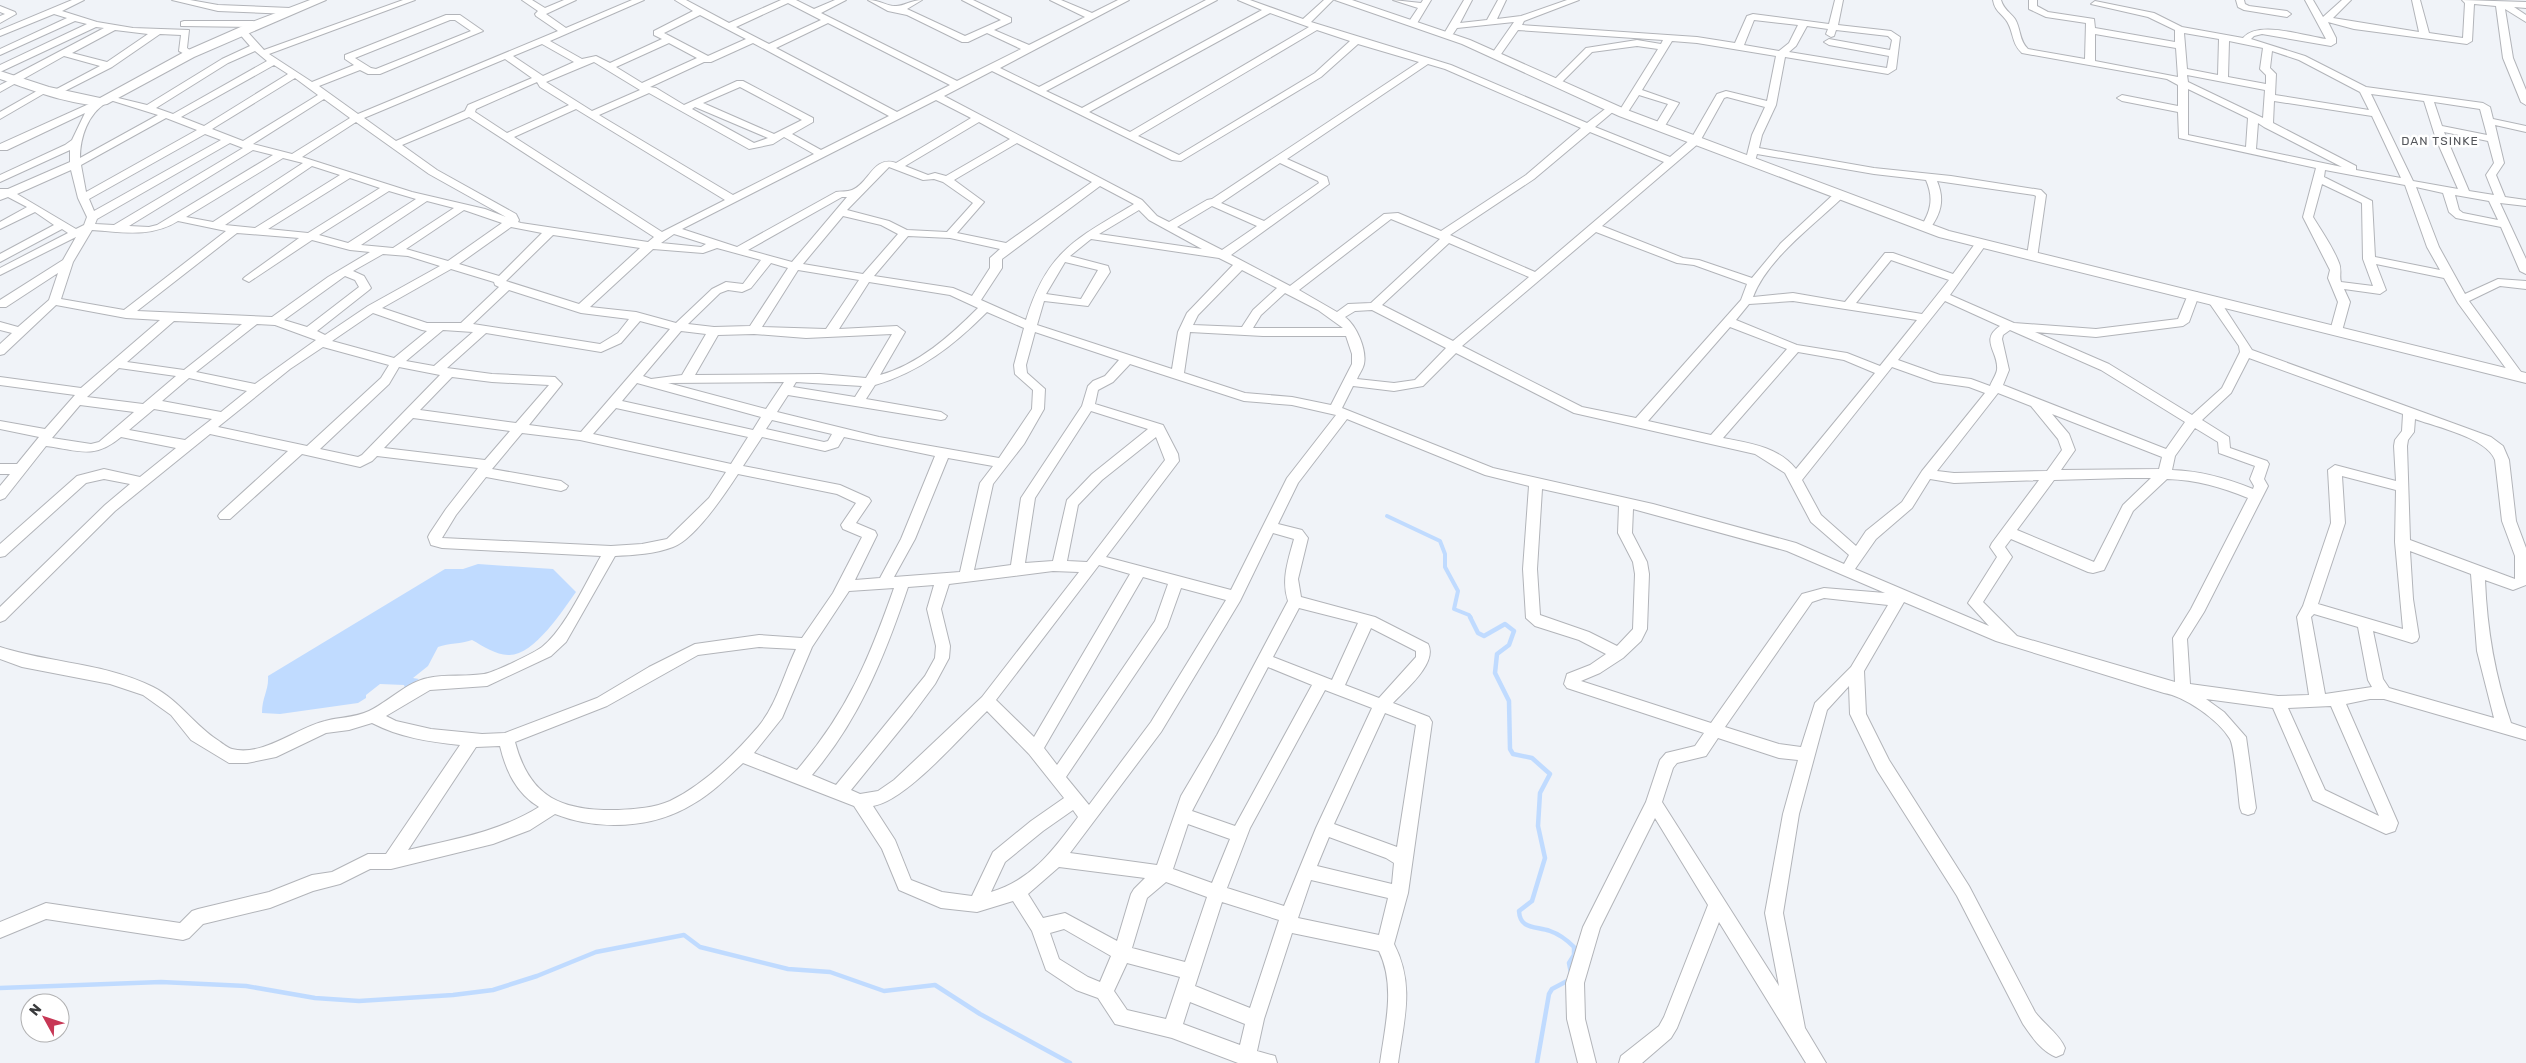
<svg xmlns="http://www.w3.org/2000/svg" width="2526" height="1063" viewBox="0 0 2526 1063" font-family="Rubik,sans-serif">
	<rect width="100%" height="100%" fill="#f0f3f8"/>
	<!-- water -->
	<path fill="#c0dbff" d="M478,564L553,569L576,592C563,610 533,657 508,655C496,655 483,646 472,640C461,644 449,643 438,647L428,666L413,678L419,679L405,688L404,685L380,684L366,695V698L358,703L280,714L262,713C262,697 269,690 268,676L445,569H463Z"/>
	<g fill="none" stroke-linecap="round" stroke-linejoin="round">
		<!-- stream-far1 -->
		<polyline stroke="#c0dbff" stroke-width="4" points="1387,516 1440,541 1445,554 1445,567 1458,591 1454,609 1469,615 1471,618"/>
		<!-- stream -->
		<g stroke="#c0dbff" stroke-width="4.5">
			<path d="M1470,617L1478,633L1484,636L1505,624L1514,631L1509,645L1497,654L1495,673L1509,701L1510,749L1513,754L1532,758L1550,774L1540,793L1538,826L1545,858L1532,901L1519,911C1520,930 1536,926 1550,931C1559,934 1567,940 1574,947V955L1569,963L1571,973"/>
			<polyline points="0,988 161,982 246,986 315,998 359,1001 453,995 493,990 537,976 596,952 684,935 700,947 788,969 830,972 884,991 935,985 980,1014 1070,1063"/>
			<polyline points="1537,1063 1549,994 1552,989 1569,980"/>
		</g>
		<defs>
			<g id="minor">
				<path d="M72,0H84L62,11L97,22L133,28L189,30L187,48L195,54L190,57L179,51L181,35L160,34L112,67L59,94L51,92L100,66L64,56L0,92V85L8,81L9,78L104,28L96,27L0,72V65L87,24L75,21L0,55V49L67,18L54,14L0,36V30ZM115,30L148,34L107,62L72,53Z"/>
				<polygon points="172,0 190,0 218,5 290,8 294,11 290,14 218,11"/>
				<path d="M403,0H415L269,54L312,82L354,65L345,59V55L446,15H460L483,31L380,74H368L360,70L319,86L358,114L558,31L536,16L535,14L538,11L522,0H532L545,8L564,0H576L546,14L566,28L632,0H644L550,41L582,59L596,56L610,63L662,39L654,35V31L693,11L675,0H686L729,23L781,0H796L814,9L835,0H846L821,13L957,81L1021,49L987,33L968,42H962L907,15L888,11L868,0C880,0 886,6 895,6C902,7 911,0 922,0L907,9L965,36L1001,20L962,0H973L1011,18V22L994,30L1029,45L1085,17L1050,0H1061L1092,13L1118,0H1129L1000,68L1039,87L1206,0H1217L1046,91L1082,108L1262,10L1238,0H1250L1303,19L1324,0H1333L1311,22L1451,65L1587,123L1609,106H1615V110L1595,127L1670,157L1691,139L1717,94L1726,91L1767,101L1776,56L1697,43L1672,41L1642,90L1679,103L1663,129L1659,130L1654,127L1668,104L1639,95L1626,115L1618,113L1658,49L1637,46L1592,52L1559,85L1551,83L1586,48L1637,40L1661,44L1663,40L1518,30L1499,57L1496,58L1491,55L1514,22L1457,28L1453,34H1447L1445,32L1464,0H1472L1460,23L1487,20L1498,0H1506L1497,19L1521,16L1567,0H1579L1524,21L1522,25L1697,37L1735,43L1747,16L1753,14L1829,24L1835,0H1843L1838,25L1891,31L1900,37L1896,69L1888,74L1785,57L1776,105L1762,135L1759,148L1874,168L1951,176L2041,190L2046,195L2037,258L2033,259L2027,256L2036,196L2034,195L1937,181C1945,200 1941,214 1929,230H1921L1920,228C1931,212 1934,198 1926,180L1874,174L1757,154L1755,161H1747L1746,159L1752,135L1765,107L1727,97L1724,98L1699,143L1602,226L1683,258L1699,260L1752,278L1781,243L1835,193L1839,192L1844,195L1843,197C1814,225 1767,259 1753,297L1793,293L1845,302L1885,253H1893L1953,274L1977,241L1981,240L1987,243L1950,295L2014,323L2096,329L2178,319L2189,292H2197L2199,295L2189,322L2183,326L2096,337L2035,332L2109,364L2192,415L2222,388L2240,352L2239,346L2208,301L2214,297L2218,298L2252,350L2491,437L2503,446L2509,460L2516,521L2526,548V585L2513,590L2485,580C2487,630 2495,676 2511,723L2526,728V740L2384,699H2370L2346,704L2398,823L2395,831L2386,834L2313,800L2273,708L2206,699L2224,712L2246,737L2256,808L2254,813L2248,815L2242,813L2240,808C2238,794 2235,748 2230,739C2219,720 2184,696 2164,693L1996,641L1904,602L1864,671L1866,714L1889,760L1969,886L2035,1012C2044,1024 2060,1035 2065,1048L2063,1054L2056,1057C2041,1051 2032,1037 2023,1024L1957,896L1877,770L1850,714L1849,686L1827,710L1799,814L1783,913L1805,1028L1826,1063H1806L1719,922L1677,1028L1671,1038L1642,1063H1619L1621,1056L1659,1026L1664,1017L1708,905L1655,818L1600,928L1584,983L1585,1019L1596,1063H1578L1567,1019L1566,983L1583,927L1646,802L1660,760L1666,753L1695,746L1704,733L1567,688L1564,684L1567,674L1590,665L1606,654L1579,640L1535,626L1526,618L1523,569L1529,486L1485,475L1347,419L1298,483L1278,524L1302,530L1308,538L1298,579L1301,597L1375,617L1428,644C1438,663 1405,690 1393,703L1429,717L1432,722L1408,893L1394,944C1415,985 1404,1019 1398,1063H1380C1385,1026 1396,986 1379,951L1292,933L1264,1019L1257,1051L1275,1056L1277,1063H1238L1172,1038L1115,1024L1098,998L1076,990L1046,970L1032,931L1013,901L977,912L941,908L899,890L882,849L854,806L743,763C728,777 712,793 693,804C653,829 598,831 555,814L530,830L493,844L391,869H370L340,884L313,891L270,908L203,924L189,938L183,940L46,919L0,938V922L46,903L180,923L192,911L198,909L269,892L312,875L332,872L368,854H386L460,745C429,742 399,737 372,723L349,730L326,733L276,757L247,763H229L191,740L171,715L143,695L110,684L22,667L0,659V647C49,663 106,663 153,687C179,700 195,726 219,741C223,744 228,748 232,749C263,757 296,728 325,721C339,717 354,718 369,711C388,702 407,682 428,678C446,674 465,677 484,674C493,673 534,653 542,647C565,629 586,582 601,556L442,548L431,545L428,537L430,533L446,509L478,468L377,456L372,461L360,467L302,454L230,519H220L218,516L220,513L288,451L210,434L115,511L5,620L0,622V607L105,505L130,484L104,479L86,483L5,556L0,557V544L77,476L104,469L140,477L176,448L121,437C94,460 78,450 46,446L5,498L0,500V486L10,474H0V464H17L39,437L0,429V421L45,429L75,395L0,385V377L81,388L160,320L126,318L56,305L4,354L0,355V344L12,333L0,330V322L18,327L49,300L58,273L6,307H0V300L63,260L76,237L0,275V268L68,233L62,229L0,262V254L54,225L35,212L0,229V222L27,207L8,197L0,200V189H8L70,162V150L0,182V175L65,145L72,140L85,113L7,150H0V144L100,99H106V103C88,114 80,137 80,158L158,115L110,100V96L147,105L222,59L250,46L237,31L239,29H245L264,50ZM788,3L821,20L769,44L736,27ZM1270,13L1309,27L1130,132L1089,112ZM700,15L746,39L708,56L664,33ZM450,20H455L471,31L376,69L371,68L355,58ZM1754,20L1798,25L1789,43L1779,51L1744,45ZM828,23L950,85L897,112L776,48ZM1807,26L1828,29L1826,34L1831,37L1834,36L1836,30L1888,36L1892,40L1890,50L1829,39L1824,42L1829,45L1889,56L1887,68L1789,52L1796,46ZM1317,30L1350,41L1315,73L1179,155L1138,136ZM669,43L697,58L642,83L616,67ZM753,43L889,116L821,150L792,134L813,122V118L743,81H737L684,105L656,88L650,87L704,62H711ZM542,44L574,62L543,76L513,56ZM1358,44L1419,62L1212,199L1207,200L1169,222L1157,216L1142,200L944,96L992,71L1172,160L1181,161L1321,77ZM255,51L267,61L173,114L156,108L228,63ZM505,59L532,78L468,105L465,111L396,141L364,118ZM594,62L640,90L592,111L546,82ZM1428,64L1445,69L1581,128L1526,175L1441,231L1398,213L1384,214L1290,286L1231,255L1329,184L1327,177L1287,159ZM274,65L288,74L204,126L181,117ZM295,78L318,95L243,141L212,129ZM537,82L540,87L569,105L507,133L475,112L476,109ZM740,87L802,120L774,134L703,103ZM649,93L749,149L773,144L784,137L814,154L733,195L599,115ZM324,99L350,118L292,154L253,144ZM936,100L971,118L896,163C873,155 869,184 852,190C847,192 841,191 836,192L737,247L682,229ZM695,107L768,138L754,143L692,109ZM576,109L725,200L662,232L514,137ZM469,117L654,237L648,242L521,223L518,222L519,220L516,214L437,170L402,145ZM166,118L197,130L86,192L81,165ZM356,122L429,174L506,217L485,209L412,192L302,157ZM979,122L1010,139L946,176L935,173L928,175L905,166ZM1590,132L1664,162L1535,272L1450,235L1534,179ZM205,134L221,140L94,211L89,199ZM230,143L243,148L114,225L95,224L97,219ZM1017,143L1092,182L1006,243L957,233L984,202L954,180ZM253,150L273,155L157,225L149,227L129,226ZM283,158L303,163L213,222L186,217ZM1280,163L1318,181L1319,183L1264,221L1221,203ZM312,166L340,175L255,228L225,225ZM889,167L923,180L934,179L943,182L973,203L947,232L907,230L889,221L847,210ZM71,170L78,198L87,217L84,225L76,229L17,194ZM350,178L380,188L308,233L268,229ZM1100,186L1134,204C1076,239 1047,251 1026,320L981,300L1002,268V259ZM389,191L416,199L348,243L319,235ZM842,197H847L792,262L748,250ZM427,201L454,208L393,248L361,245ZM1212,206L1257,226L1222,250L1177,227ZM464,210L502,223L448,261L406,249ZM1139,210L1149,220L1202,249L1099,234ZM843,216L881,225L898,234L863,274L803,264ZM1391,219L1440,239L1371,303L1348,304L1337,312L1299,290ZM178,221L226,231L124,310L61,299L73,262L92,230C122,232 151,238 178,221ZM511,227L542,233L499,276L459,264ZM1596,232L1677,263L1694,265L1747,284L1741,300L1636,418L1582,407L1462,346ZM237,233L299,238L245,277L243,279L249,282L312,240L350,250L370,252L328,277L272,317L137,311ZM674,234L706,244L701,247L661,243ZM553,235L640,248L579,304L506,281ZM908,236L950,238L1000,249L990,258V268L972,296L953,288L874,276ZM1091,239L1219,258L1233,265L1187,313L1178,332L1172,369L1037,325L1044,301L1088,306L1110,272L1108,266L1070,256ZM1449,243L1529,277L1453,341L1382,305ZM717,248L761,260L743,284L726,282L712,289L676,323L636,312L590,307L653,249L703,253ZM383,254L408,256L440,266L368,306L325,335L317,331L369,290L371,288L364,276L353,271ZM1891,260L1949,280L1922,314L1856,303ZM1065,262L1098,270L1081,299L1046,294ZM771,263L788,268L750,326L714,327L688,324L720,293L728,290L742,292L751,288ZM451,269L494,282L495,285L499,287L461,323H427L382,308ZM798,270L859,280L826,329L762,327ZM1242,270L1277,288L1253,310L1242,327L1193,325L1198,315ZM345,276L355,280L359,287L307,327L284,320ZM869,282L950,295L978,308C951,335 918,365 880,375L905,332L897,326L839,329ZM509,290L581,313L629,319L618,333L600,344L473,324ZM1285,293L1318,310L1343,328H1253L1261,315ZM1793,301L1917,320L1880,366L1847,353L1797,345L1736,320L1749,304ZM1945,301L2000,326C1979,340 1999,352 1997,370C1996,375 1992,381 1990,386L1971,379L1940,375L1898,360ZM1372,310L1446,348L1415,380L1394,383L1357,379C1359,374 1363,369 1364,364C1367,349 1356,325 1345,317L1355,311ZM987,312L1024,328L1014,365L1015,374L1033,390L1032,409L999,458L879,437L777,412L788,395L941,420L945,419L947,416L941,412L866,399L875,385C920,372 954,345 987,312ZM373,313L422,330L427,331L394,358L332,341ZM174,321L242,324L184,370L127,362ZM640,321L670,329L581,432L529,425L562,384L555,377L492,374L447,368L486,333L601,352L621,343ZM257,324L275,325L316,340L255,384L196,372ZM1730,327L1787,349L1711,435L1648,421ZM443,330L473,332L434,366L406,361ZM2010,330L2101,370L2185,422L2166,449L2003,385L2009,370L2002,339L2003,335ZM681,331L706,334L682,375L651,379L643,376ZM1035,332L1119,360L1105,376L1093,381L1088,386L1082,406L1021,498L1011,565L974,570L993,484L1024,444L1044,409L1045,389L1027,373L1026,365ZM1190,332L1263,336H1346L1352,354V364L1331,405L1292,397L1245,393L1184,373ZM754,334L806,338L892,334L866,378L820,374L695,375L718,335ZM323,347L389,365L381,378L307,446L218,427L290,369ZM1798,352L1844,360L1875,373L1796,469C1779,447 1749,443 1723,438ZM1456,353L1574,413L1755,454L1785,473L1811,522L1849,555L1844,564L1796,543L1653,504L1493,468L1342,408L1353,386L1394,391L1423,386ZM2249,358L2403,414L2402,431L2395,440L2394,446L2396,481L2335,465L2328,470L2331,523L2303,606L2297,617L2309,695L2278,696L2190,684L2187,639L2204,612L2268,486L2264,479L2269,464L2267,461L2230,448L2229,437L2202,420L2231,393ZM1130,364L1244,401L1292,405L1336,415L1287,478L1231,590L1106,557L1179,461L1178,454L1163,425L1095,404L1098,390L1113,382ZM399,367L440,375L362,455L358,457L320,449L389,384ZM1892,367L1934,382L1969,387L1985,393L1922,471L1902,502L1866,531L1856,546L1821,515L1802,480ZM119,368L176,376L143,404L87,397ZM452,377L492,382L549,385L516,423L420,410ZM189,378L247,391L221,412L162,401ZM784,382L766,409L668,383ZM796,382L862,386L855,397L793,387ZM637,383L761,417L753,430L622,401ZM1998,393L2031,406L2058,439L2062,450L2047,471L1954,473L1937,471ZM80,405L134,412L99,442L91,444L52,438ZM616,408L748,437L731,464L593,434ZM154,409L212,419L185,440L129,430ZM1091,411L1148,429L1092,474L1067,500L1053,561L1025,563L1035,498ZM2052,414L2162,457L2159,469L2061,470L2075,450L2069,434ZM413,418L510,431L485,460L384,448ZM2415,419C2437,427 2487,438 2495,460L2502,521L2515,556V579L2410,540L2407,446L2408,440L2414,432ZM772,420L832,434L828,441L824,442L766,429ZM2195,428L2218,442L2219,453L2255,466L2250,479L2254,486L2253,489C2226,478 2201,471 2172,470L2175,456ZM522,433L580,440L726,472L709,498L667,539L642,544L611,546L442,538L456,515L486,477L561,491L566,489L568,486L561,481L492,469ZM762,437L825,451L838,447L844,437L935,456L901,539L880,578L855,580L877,535L875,531L856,523L871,501L869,498L840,485L743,466ZM1156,437L1165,460L1087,562L1067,561L1078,505L1102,480ZM948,458L993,466L980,483L960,572L894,577L915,539ZM738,474L837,494L856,503L841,525L843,529L862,537L833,593L802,638L759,635L695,644L649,667L597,698L505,733L482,734L431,729L396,721L386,716L430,690L487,686L551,656L566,642L615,556C634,555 655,554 673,547C695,539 725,494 738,474ZM2342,476L2396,490L2395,542L2403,629L2318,604L2345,523ZM2126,478H2151L2123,505L2094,562L2017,530L2054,480ZM1930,479L1954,483L2039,480L1992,543L1990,547L1997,557L1968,603L1989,626L1855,569L1876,539L1912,508ZM2167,479C2197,480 2221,487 2248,498L2191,609L2173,638L2175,682L2017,636L1983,602L2012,557L2005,547L2011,539L2088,572L2093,573L2104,570L2133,511ZM1542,489L1619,506L1618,533L1633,562L1635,574L1633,629L1617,646L1589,632L1540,615L1537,569ZM1633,509L1787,551L1885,593L1824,588L1802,594L1711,723L1581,681L1600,673L1623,658L1641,641L1647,629L1649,574L1647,562L1632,533ZM1273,533L1294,539C1288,561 1281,580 1288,601L1217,735L1181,796L1157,865L1070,853L1161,732L1240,601ZM2410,551L2471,574L2477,651L2494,718L2389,688L2383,679L2373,631L2412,643L2417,641L2419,637L2413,599ZM1099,565L1130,574L1034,737L996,700ZM1053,571L1079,572L982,697L894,780L878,791L860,794L851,790L912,715L935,684L949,658L950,646L941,609L949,584ZM1143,577L1168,584L1155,621L1057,765L1044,748ZM934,585L927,609L936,646L935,658L925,676L836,785L812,775C859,720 885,656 908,587ZM894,588C869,659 847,712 797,770L754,753L782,718L812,647L849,591ZM1181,588L1226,600L1151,722L1089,805L1066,777L1167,627ZM1824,598L1888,605L1851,667L1815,703L1801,747L1779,744L1725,727L1812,602ZM1299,608L1358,623L1332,680L1273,657ZM2314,614L2358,627L2368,680L2372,687L2325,694L2311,617ZM1371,628L1416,651V657L1379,698L1345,685ZM759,647L796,649C783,676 777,704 758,727C734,755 703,785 670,801C654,808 635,809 618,810C563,811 530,799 515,742L607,706L698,655ZM1268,667L1312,685L1235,826L1192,811ZM1325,690L1372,708L1316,828L1284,906L1227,888L1250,828ZM2331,706L2379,816L2325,790L2288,708ZM987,711L1029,754L1064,798L1031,821L993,852L972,896L942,892L911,880L895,840L873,806C906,801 961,736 987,711ZM1385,713L1416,725L1397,847L1334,824ZM1718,738L1779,758L1798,760L1783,814L1765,913L1779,986L1662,802L1673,768L1677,763L1706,756ZM500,746C506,771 516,793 539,807C499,832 454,839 408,850L476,747ZM1073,810L1078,817C1054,849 1032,880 991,892L1005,862L1043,831ZM1188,824L1230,839L1212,883L1173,869ZM1329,837L1386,858L1394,863L1392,884L1317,866ZM1059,867L1145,878L1134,889L1131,894L1117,941L1065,913L1043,918L1028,894ZM1311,880L1388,898L1379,935L1298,918ZM1166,882L1207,897L1185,962L1132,948L1147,898ZM1222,902L1279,920L1250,1008L1195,986ZM1064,929L1111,956L1100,982L1088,977L1059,959L1050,933ZM1127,963L1180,977L1166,1019L1127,1010L1114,991ZM1190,1002L1245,1024L1240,1045L1183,1024Z"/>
				<polygon points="1393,0 1421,3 1423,0 1431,0 1416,25 1413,26 1408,23 1418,8"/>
				<path d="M1993,0H2001C2004,10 2010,12 2015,19C2021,29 2019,41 2028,49L2085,59L2086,23L2046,17L2029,9V0H2037V6L2048,12L2094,19L2095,28L2175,42V30L2148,17L2091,4L2095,1L2154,13L2182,27L2243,38C2258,20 2305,36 2326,39L2305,0H2313L2323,17L2342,0H2351L2333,18L2419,32L2412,0H2420L2429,33L2463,38L2465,3L2462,0L2526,2V8L2514,7L2526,15V22L2505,9L2513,58L2526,90V105L2521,102L2503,58L2496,6L2474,4L2472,41L2467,44L2354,29L2328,22L2336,38V43L2331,46L2262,34L2254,36L2251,39L2305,56L2366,87L2483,103L2490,107L2493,119L2526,126V132L2495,125L2504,163L2496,175L2505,197L2526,200V206L2500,203L2526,259V274L2520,271L2501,227L2456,218L2449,212L2443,193L2416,187L2439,247L2465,294L2498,279L2526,281V289L2500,286L2469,301L2521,372L2523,375L2521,378H2513L2458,303L2444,278L2376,264L2386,290L2380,294L2344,289L2350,302L2342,331L2340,334H2332L2330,331L2338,302L2328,278L2330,270L2303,217L2316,168L2179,138L2178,112L2122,101L2117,98L2122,95L2178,106V85L2167,79L2022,53C2011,43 2014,31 2006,20C2000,12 1995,11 1993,0ZM2184,33L2219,39L2218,75L2187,69ZM2095,34L2176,48L2178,77L2095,61ZM2229,41L2263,48L2260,69L2266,75V84L2228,77ZM2272,51L2299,60L2360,92L2369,110L2275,95L2276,74L2270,68ZM2187,75L2265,90L2263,118L2188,82ZM2188,89L2248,118L2246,147L2188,135ZM2371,94L2424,101L2436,139L2458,189L2413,181ZM2274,101L2372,116L2401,178L2356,170V166L2273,123ZM2434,102L2480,109L2487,135L2442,126ZM2258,123L2264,127L2342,167L2256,149ZM2444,132L2488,141L2494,163L2486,175L2494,195L2469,191ZM2325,170L2405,185L2427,247L2440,270L2375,257L2372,201L2324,177ZM2322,184L2362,203L2363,259L2373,286L2341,282C2339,276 2342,270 2339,263C2333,247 2322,232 2313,217ZM2455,195L2489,201L2498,220L2463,213L2459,210Z"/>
				<polygon points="2236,0 2244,0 2245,4 2249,6 2287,11 2291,14 2287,17 2244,10 2238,7"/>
				<polygon points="0,6 15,12 16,14 0,23 0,16 5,14 0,12"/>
				<polygon points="184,21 253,21 258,24 253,27 181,26 181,22"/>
				<polygon points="42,88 50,90 0,119 0,112"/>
			</g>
			<g id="tertiary">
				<path d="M310,0H326L194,57L107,104C82,110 26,88 0,79V71L49,87L100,98L186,51L252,22Z"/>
				<polygon points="1335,0 1352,0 1470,40 1627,110 1949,231 2526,373 2526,383 1939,237 1619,116 1462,44"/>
			</g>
		</defs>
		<!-- minor casing -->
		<use href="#minor" stroke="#b2b4b9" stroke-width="2"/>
		<!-- tertiary casing -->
		<use href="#tertiary" stroke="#b2b4b9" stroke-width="2"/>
		<!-- minor -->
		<use href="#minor" fill="#fff" fill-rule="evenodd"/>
		<!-- tertiary -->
		<use href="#tertiary" fill="#fff" fill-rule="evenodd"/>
	</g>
	<g text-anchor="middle" stroke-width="5" stroke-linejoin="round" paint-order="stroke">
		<!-- far-quarter labels -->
		<g font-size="12" letter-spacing="1" fill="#53555a" stroke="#fff">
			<text x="2440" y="145">DAN TSINKE</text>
		</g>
	</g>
	<!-- north arrow -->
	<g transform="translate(45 1018) rotate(310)"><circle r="24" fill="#ffffff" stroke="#b0b0b1"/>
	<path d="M0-4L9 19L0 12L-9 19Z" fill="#c73755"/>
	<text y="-8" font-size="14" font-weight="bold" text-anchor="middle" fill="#393a3c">N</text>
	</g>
</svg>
